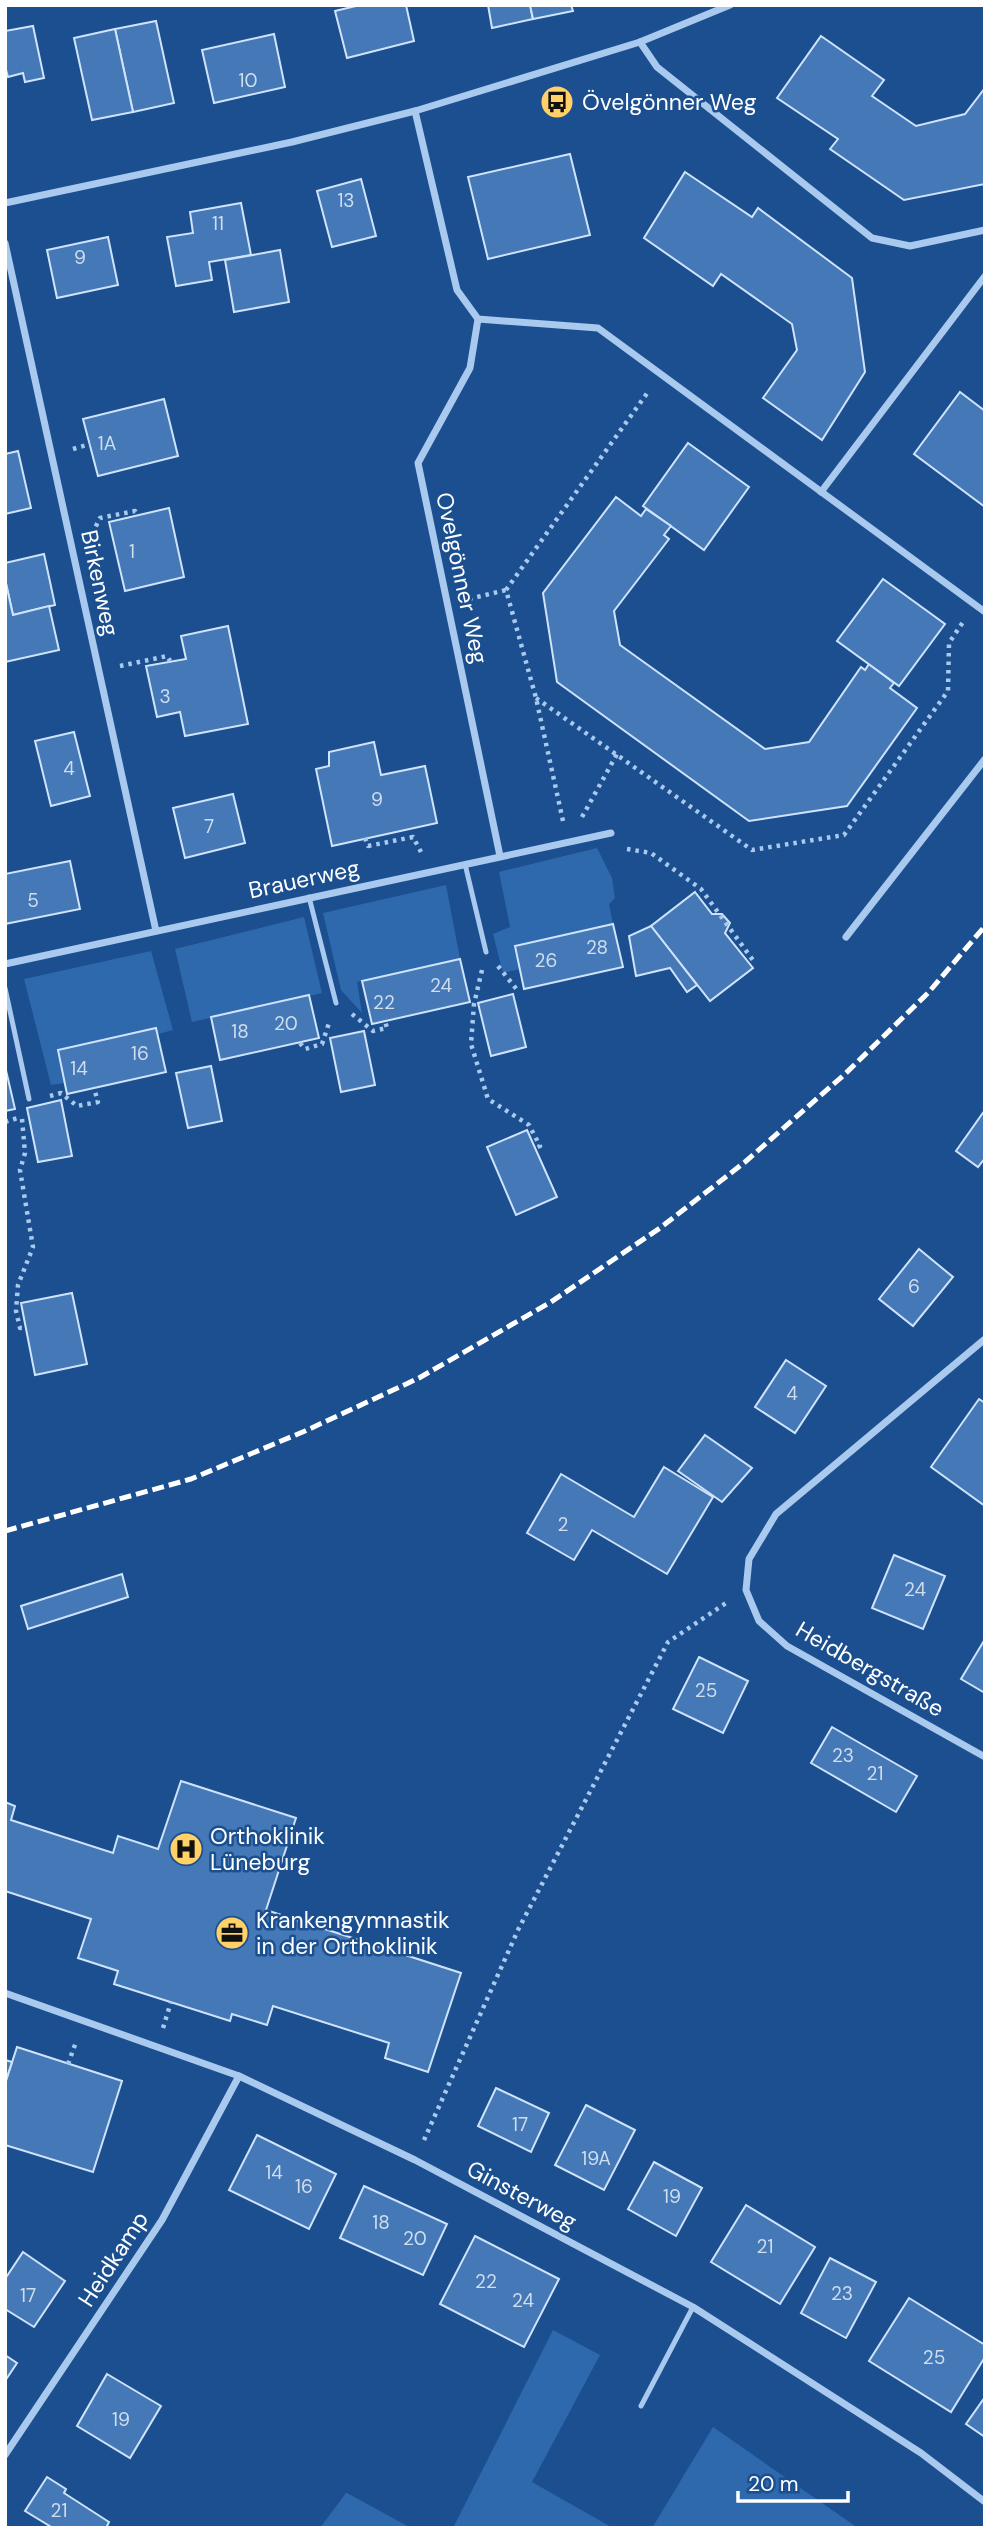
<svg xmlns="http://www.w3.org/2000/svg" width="990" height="2533" viewBox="0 0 990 2533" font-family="'DM Sans',sans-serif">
	<rect width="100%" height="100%" fill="#1b4f8f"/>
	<!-- green -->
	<g fill="#2e69ad">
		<polygon points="597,848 612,878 615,898 609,904 613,924 515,946 520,969 503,973 493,934 510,927 499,872"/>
		<polygon points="446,885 460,959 357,982 362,1013 341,990 323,913"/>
		<polygon points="304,917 322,993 192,1022 175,949"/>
		<polygon points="151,951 173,1030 158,1034 156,1029 58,1050 65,1083 51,1085 24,979"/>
		<polygon points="553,2330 600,2355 532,2482 613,2528 453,2528"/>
		<polygon points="713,2427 858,2528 652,2528"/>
		<polygon points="346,2493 347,2493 411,2528 320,2528"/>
	</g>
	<!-- building -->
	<g fill="#4478b7" stroke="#cfe3fa" stroke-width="2">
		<polygon points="360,5 406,5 414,41 347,58 335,11"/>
		<polygon points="488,5 530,5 533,19 492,28"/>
		<polygon points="530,5 571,5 573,11 533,19"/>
		<polygon points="156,21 174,103 133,112 115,29"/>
		<polygon points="33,26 44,78 25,82 23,73 8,77 5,66 5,31"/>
		<polygon points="115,29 133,112 92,120 74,38"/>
		<polygon points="274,34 285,87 214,103 202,50"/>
		<polygon points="821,36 884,80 872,96 916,126 965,114 985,88 985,184 904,200 830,149 838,139 777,98"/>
		<polygon points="570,154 590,235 488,259 468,177"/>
		<polygon points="685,172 752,217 758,208 852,278 865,372 822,440 763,398 797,350 792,324 721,274 713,286 644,238"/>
		<polygon points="361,179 376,236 332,247 317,191"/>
		<polygon points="241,203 251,255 209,262 212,280 176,286 167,237 193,233 190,212"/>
		<polygon points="108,237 118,285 57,298 47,250"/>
		<polygon points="280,250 289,302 234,312 225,260"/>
		<polygon points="960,392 985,411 985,507 914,454"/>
		<polygon points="164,399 178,456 98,476 83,419"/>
		<polygon points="688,443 749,487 704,550 643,506"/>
		<polygon points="18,451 31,508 5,514 5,454"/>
		<polygon points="616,497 641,516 646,509 671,526 664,535 669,539 614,611 620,645 765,749 809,742 861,667 865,670 869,664 894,683 890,688 917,708 847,806 749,821 557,682 543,593"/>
		<polygon points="169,508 184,577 125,591 109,522"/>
		<polygon points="44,554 55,605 13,615 5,579 5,563"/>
		<polygon points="5,579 13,615 49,606 59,650 5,662"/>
		<polygon points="883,579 945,624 899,686 837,641"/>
		<polygon points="228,626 248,724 185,736 180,712 157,717 146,666 186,659 181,636"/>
		<polygon points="74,732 90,796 51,806 35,741"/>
		<polygon points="374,742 381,775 425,766 437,823 332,846 316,769 329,766 329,752"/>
		<polygon points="233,794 245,843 185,858 173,808"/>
		<polygon points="70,861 80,909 5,924 5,874"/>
		<polygon points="695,892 712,914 722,914 730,923 725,933 753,968 710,1001 651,926"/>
		<polygon points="613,924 623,967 524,989 515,946"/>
		<polygon points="651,926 697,985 687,992 670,968 636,976 629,936"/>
		<polygon points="460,959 470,1002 372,1024 362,981"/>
		<polygon points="513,994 526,1047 491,1056 478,1003"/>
		<polygon points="309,995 319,1038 220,1060 211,1017"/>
		<polygon points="156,1028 166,1072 67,1094 58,1050"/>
		<polygon points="364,1031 375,1085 341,1092 330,1038"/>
		<polygon points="5,1066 15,1109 5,1111"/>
		<polygon points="211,1066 222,1121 188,1128 176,1073"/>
		<polygon points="61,1100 72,1156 38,1162 27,1108"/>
		<polygon points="985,1110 985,1158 978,1167 956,1151"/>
		<polygon points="527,1130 557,1197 516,1215 487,1147"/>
		<polygon points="919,1249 953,1277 913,1326 879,1299"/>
		<polygon points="72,1293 87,1364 35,1375 21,1303"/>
		<polygon points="786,1360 826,1386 795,1433 755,1407"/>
		<polygon points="979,1399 985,1403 985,1506 931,1467"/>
		<polygon points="705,1435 752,1468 722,1502 678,1471"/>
		<polygon points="664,1467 713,1497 667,1574 592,1530 574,1560 527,1533 561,1474 634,1517"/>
		<polygon points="894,1555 945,1576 923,1629 872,1608"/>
		<polygon points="122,1574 128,1597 28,1629 21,1606"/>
		<polygon points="985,1639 985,1693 961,1679"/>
		<polygon points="699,1657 748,1681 723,1733 673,1709"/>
		<polygon points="832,1727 917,1776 896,1812 811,1763"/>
		<polygon points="181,1781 296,1818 266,1910 461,1973 428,2072 385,2058 389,2043 273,2006 267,2025 232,2014 230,2021 114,1984 118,1971 78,1958 91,1919 5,1891 5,1802 15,1806 11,1820 113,1853 118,1836 158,1849"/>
		<polygon points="17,2047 122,2081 93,2172 5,2145 5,2084"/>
		<polygon points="5,2060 12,2062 5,2083"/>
		<polygon points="496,2088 549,2113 531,2152 478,2126"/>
		<polygon points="586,2105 635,2130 604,2190 555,2165"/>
		<polygon points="257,2135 336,2174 309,2229 229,2190"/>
		<polygon points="654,2162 702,2188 676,2236 628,2209"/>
		<polygon points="364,2186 447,2224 423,2275 340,2238"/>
		<polygon points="746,2205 815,2247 780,2304 711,2262"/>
		<polygon points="475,2236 559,2279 524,2347 440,2304"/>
		<polygon points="23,2252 65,2281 34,2327 5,2309 5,2279"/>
		<polygon points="830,2258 876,2282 846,2338 801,2313"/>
		<polygon points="909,2298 985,2345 985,2357 951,2412 869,2361"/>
		<polygon points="5,2355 17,2363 5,2381"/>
		<polygon points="107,2374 161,2406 130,2458 77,2426"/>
		<polygon points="985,2397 985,2437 966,2424"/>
		<polygon points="47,2477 66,2489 64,2493 109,2522 106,2528 53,2528 25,2511"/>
	</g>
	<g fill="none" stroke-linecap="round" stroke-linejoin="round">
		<!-- path -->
		<g stroke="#a9c9ee" stroke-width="4.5" stroke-dasharray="3.5 5" stroke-linecap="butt">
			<polyline points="73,449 90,444"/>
			<polyline points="92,534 100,518 135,511 137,516"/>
			<polyline points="469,599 506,590"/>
			<polyline points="120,666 167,656 170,661"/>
			<polyline points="536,698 752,850 844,835 948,691 949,643 963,622"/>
			<polyline points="582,817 617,754"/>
			<polyline points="563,821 536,698 506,590 648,392"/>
			<polyline points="365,838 368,846 413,837 421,852"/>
			<polyline points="627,849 651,853 701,889 755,963"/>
			<polyline points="498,966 518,991"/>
			<polyline points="482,970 474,1004 471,1044 488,1099 529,1125 540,1146 535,1148"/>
			<polyline points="352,1014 373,1031 387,1028 385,1021"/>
			<polyline points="300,1043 305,1049 322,1044 329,1023"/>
			<polyline points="50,1096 61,1093 77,1106 98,1102 94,1088"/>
			<polyline points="22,1119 25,1153 20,1170 33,1247 18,1285 16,1311 20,1328 26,1327"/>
			<polyline points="5,1122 18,1118"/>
			<polyline points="163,2028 171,2002"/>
			<polyline points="68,2064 76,2042"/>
			<polyline points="424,2140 518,1930 668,1642 729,1601"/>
		</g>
		<!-- service -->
		<g stroke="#a9c9ee" stroke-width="5">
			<polyline points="465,864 486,952"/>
			<polyline points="309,897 336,1003"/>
			<polyline points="5,988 29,1099"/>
			<polyline points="641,2406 693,2307"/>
		</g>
		<!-- minor -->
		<g stroke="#a9c9ee" stroke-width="7">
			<polyline points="640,42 657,67 872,238 910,246 985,230"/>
			<polyline points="415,111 457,290 478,319 598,328 985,612"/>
			<polyline points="5,203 292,142 415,111 640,42 730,5"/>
			<polyline points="5,243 156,931"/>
			<polyline points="478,319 470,368 418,463 500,856"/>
			<polyline points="821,492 985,276"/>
			<polyline points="846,937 985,759"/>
			<polyline points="5,964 611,833"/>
			<polyline points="985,1339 776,1514 749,1559 746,1590 759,1621 787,1646 985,1757"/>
			<polyline points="5,1993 239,2076 415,2160 693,2307 921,2453 985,2502"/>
			<polyline points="5,2455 162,2220 239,2076"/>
		</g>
		<!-- rail -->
		<polyline stroke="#fff" stroke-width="5" stroke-dasharray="12 5" stroke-linecap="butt" points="5,1531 191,1479 305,1431 419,1378 551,1302 660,1228 745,1162 845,1074 928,993 985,926"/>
	</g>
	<!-- icons -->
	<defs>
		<symbol id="bus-disc" viewBox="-11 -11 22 22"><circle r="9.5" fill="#ffd166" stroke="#1b4f8f"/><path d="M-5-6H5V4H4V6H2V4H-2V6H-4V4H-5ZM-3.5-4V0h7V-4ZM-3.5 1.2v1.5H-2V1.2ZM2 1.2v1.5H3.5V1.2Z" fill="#111"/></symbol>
		<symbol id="hospital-disc" viewBox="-11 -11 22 22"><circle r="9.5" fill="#ffd166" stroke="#1b4f8f"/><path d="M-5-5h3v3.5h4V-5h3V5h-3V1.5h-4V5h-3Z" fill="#111"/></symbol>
		<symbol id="office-disc" viewBox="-11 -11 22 22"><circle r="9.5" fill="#ffd166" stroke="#1b4f8f"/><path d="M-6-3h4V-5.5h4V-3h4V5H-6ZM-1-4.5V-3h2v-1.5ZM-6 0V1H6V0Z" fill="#111"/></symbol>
	</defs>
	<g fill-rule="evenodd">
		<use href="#bus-disc" x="538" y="83" width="38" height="38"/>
		<use href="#hospital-disc" x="167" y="1830" width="38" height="38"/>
		<use href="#office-disc" x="213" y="1914" width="38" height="38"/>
	</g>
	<g text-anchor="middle" stroke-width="5" stroke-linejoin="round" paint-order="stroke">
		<!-- number labels -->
		<g font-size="19" fill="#d0dded">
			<text x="248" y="87">10</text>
			<text x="346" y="207">13</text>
			<text x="218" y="230">11</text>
			<text x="80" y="264">9</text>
			<text x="107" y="450">1A</text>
			<text x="132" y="558">1</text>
			<text x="165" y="703">3</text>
			<text x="69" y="775">4</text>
			<text x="377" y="806">9</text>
			<text x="209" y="833">7</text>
			<text x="33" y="907">5</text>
			<text x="597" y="954">28</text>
			<text x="546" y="967">26</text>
			<text x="441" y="992">24</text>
			<text x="384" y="1009">22</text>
			<text x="286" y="1030">20</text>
			<text x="240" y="1038">18</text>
			<text x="140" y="1060">16</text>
			<text x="79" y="1075">14</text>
			<text x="914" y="1293">6</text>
			<text x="792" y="1400">4</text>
			<text x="563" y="1531">2</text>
			<text x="915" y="1596">24</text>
			<text x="706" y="1697">25</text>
			<text x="843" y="1762">23</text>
			<text x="875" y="1780">21</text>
			<text x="520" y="2131">17</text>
			<text x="596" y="2165">19A</text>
			<text x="274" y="2179">14</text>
			<text x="304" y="2193">16</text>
			<text x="672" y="2203">19</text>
			<text x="381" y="2229">18</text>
			<text x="415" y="2245">20</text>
			<text x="765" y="2253">21</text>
			<text x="486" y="2288">22</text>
			<text x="842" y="2300">23</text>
			<text x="28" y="2302">17</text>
			<text x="523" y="2307">24</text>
			<text x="934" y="2364">25</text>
			<text x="121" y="2426">19</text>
			<text x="59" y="2517">21</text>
		</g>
		<!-- poi labels -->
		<g font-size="23" fill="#fff" stroke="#1b4f8f" text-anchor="start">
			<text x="582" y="110">Övelgönner Weg</text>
			<text x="210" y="1844">Orthoklinik<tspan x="210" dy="26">Lüneburg</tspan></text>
			<text x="256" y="1928">Krankengymnastik<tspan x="256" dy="26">in der Orthoklinik</tspan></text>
		</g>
		<!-- street labels -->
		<g font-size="23" fill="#fff" stroke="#1b4f8f">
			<text transform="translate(462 578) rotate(78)" y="8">Ovelgönner Weg</text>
			<text transform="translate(100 583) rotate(78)" y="8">Birkenweg</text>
			<text transform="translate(304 879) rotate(-12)" y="8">Brauerweg</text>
			<text transform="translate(870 1669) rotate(30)" y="8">Heidbergstraße</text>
			<text transform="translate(522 2195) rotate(28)" y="8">Ginsterweg</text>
			<text transform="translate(113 2259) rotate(-57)" y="8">Heidkamp</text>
		</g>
	</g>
	<!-- border -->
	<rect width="990" height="2533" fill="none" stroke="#ffffff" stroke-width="14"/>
	<!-- scale -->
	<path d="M738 2491v10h110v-10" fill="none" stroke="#ffffff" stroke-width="3.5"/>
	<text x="748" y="2491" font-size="21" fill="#ffffff" stroke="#1b4f8f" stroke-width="5" paint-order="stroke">20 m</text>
</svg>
